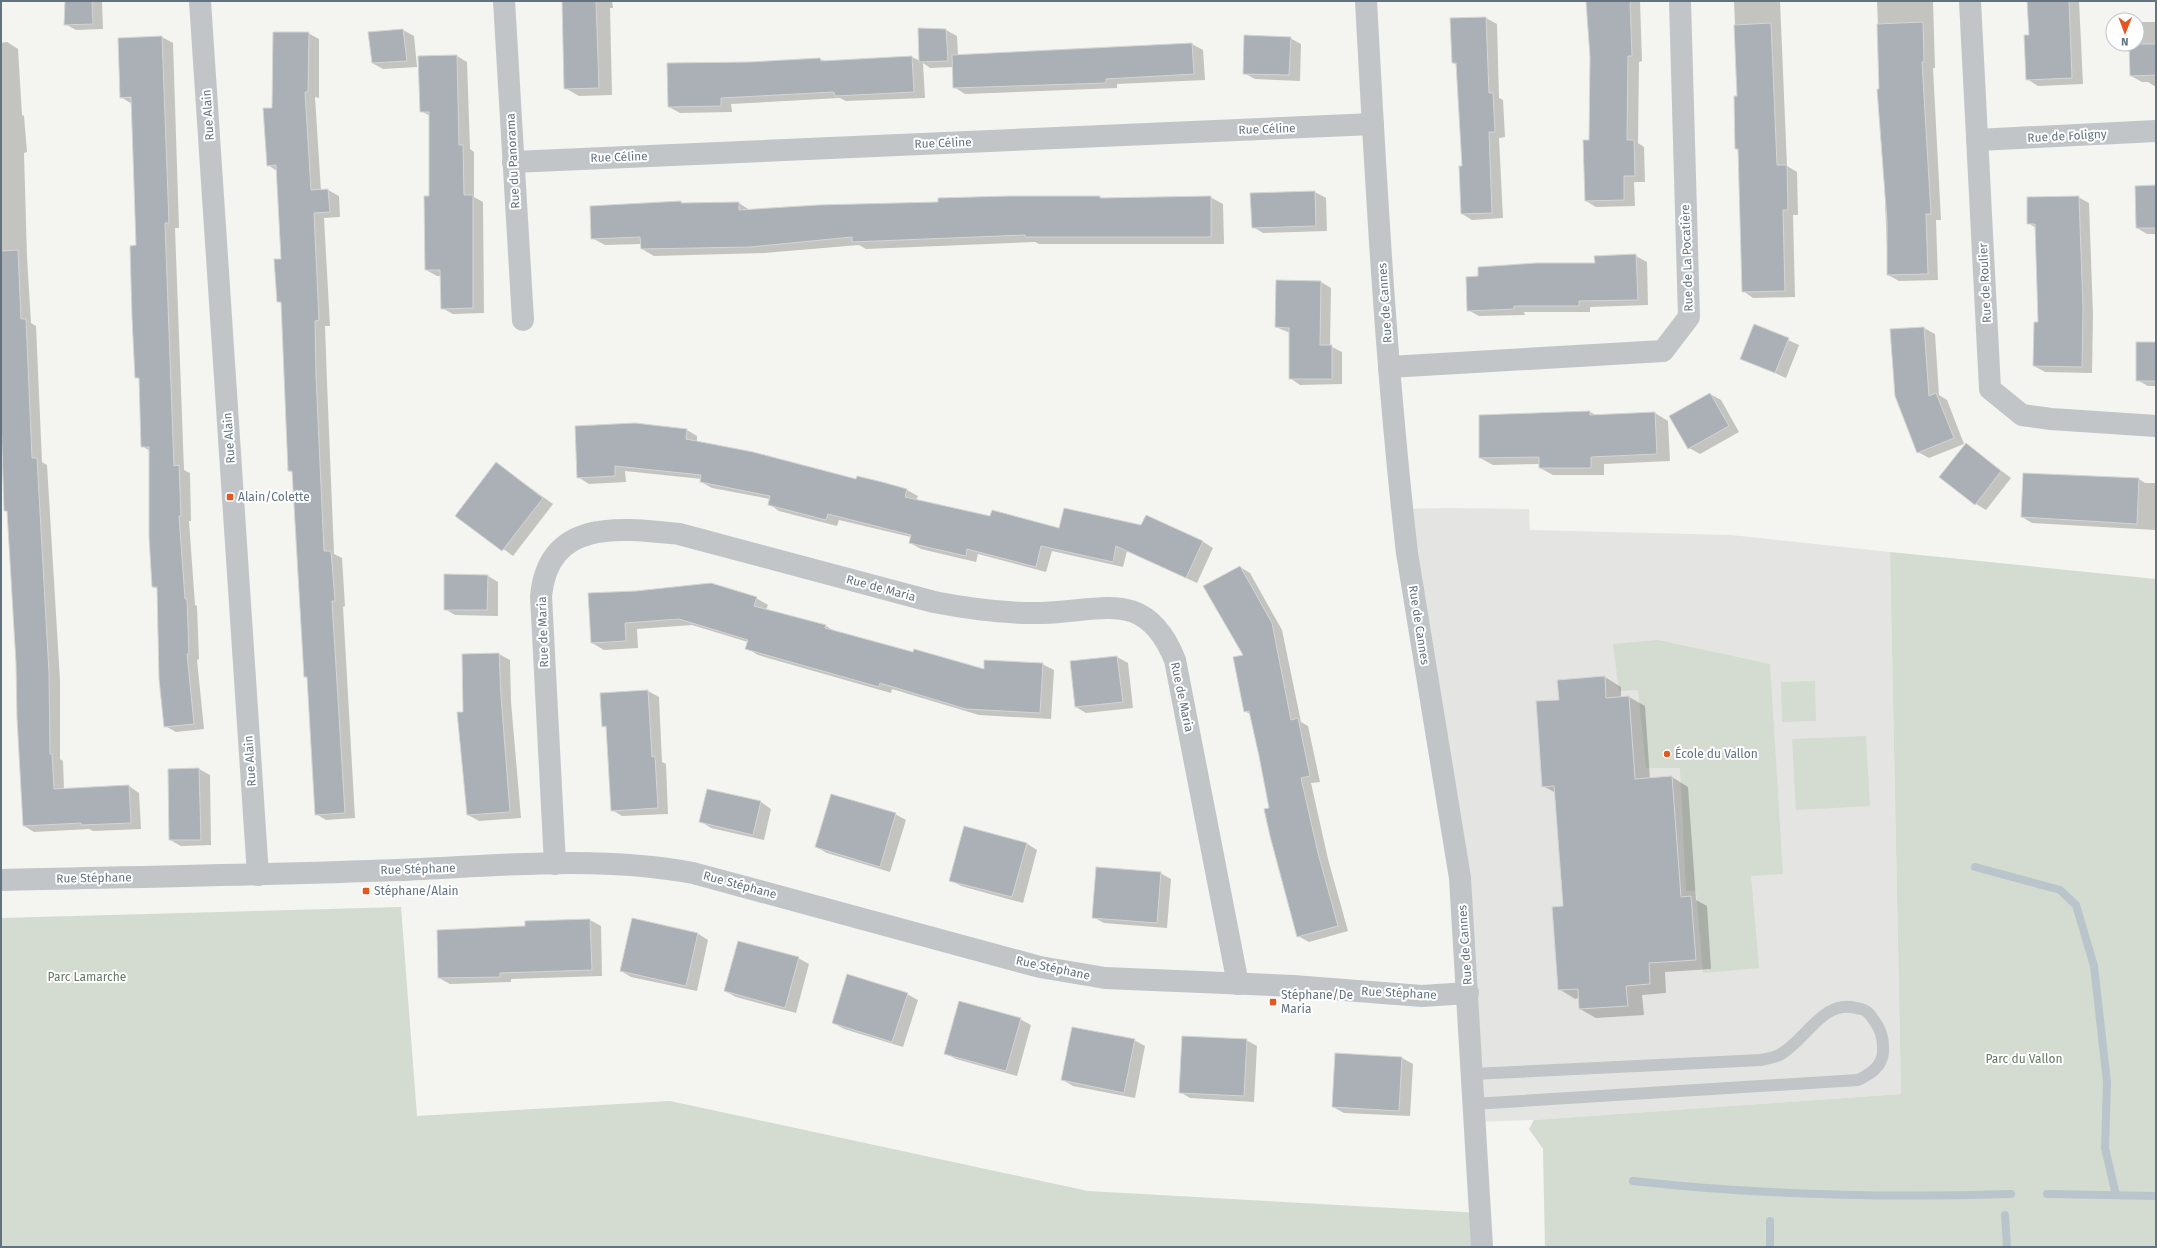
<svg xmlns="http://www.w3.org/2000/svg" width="2157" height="1248" viewBox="0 0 2157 1248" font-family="'Fira Sans',sans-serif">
	<rect width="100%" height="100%" fill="#f4f4f0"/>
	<!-- built -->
	<polygon fill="#e4e5e3" points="1446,508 1529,509 1530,530 1731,535 1890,552 1901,1094 1534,1120 1474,1122 1468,1012 1402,509"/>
	<!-- green -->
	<g fill="#d4dbd1">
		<polygon points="1890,552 2156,579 2156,1247 1545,1247 1543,1149 1529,1129 1534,1120 1901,1094"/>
		<polygon points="1658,640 1770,664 1783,874 1751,876 1759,968 1703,973 1696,891 1686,891 1680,768 1646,768 1638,690 1619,691 1613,644"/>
		<polygon points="1815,681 1816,721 1782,722 1781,682"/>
		<polygon points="1866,736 1870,806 1796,810 1792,739"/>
		<polygon points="401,907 417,1116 670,1101 1088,1191 1481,1213 1482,1247 1,1247 1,918"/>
	</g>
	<!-- shadow -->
	<g fill="#0003">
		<polygon points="66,1 102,1 103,29 76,30 65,24"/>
		<polygon points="560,1 612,1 613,8 610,8 612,95 579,96 565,88 563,2"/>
		<polygon points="1587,1 1640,1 1642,61 1639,62 1638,143 1644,147 1645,182 1634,182 1635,206 1596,207 1586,201 1590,141 1590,57"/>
		<polygon points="1734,1 1780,1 1787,166 1797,172 1798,215 1793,215 1795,297 1753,298 1743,291 1739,151 1736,149 1738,97"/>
		<polygon points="1877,1 1933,1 1935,68 1933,68 1941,220 1936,220 1938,280 1899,281 1888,275"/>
		<polygon points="2028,1 2079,1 2083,84 2038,86 2027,79 2030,36"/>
		<polygon points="1486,18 1497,24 1499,98 1503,100 1505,137 1499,138 1503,218 1472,220 1462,214 1463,167 1457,65 1453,63"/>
		<polygon points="2137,22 2156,22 2156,87 2148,82 2142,82 2131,76 2130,44 2137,44"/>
		<polygon points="403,30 414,36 417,67 383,69 372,63"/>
		<polygon points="946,30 957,36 958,56 1192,44 1203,50 1205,80 1117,84 1117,88 965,94 954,87 954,67 930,68 923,63 925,98 846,101 840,98 731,104 732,112 680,113 669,107 750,63 820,59 825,61 912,57 920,61"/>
		<polygon points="308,33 319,39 319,98 315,97 321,191 328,190 339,196 340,217 324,218 330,326 325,326 327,382 334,554 342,558 345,606 343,607 355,818 326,820 316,814 308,678 305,676 293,473 289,471 282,304 278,301 282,260 277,171 268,165 273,108"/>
		<polygon points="162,37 173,43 179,228 175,228 184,470 190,473 191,521 189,521 195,605 197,606 199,659 197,660 204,729 176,732 165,726 158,589 153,587 150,451 142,446 140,379 136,377 137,246 132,104 121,97"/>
		<polygon points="1290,38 1301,44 1300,81 1255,79 1244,73"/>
		<polygon points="7,42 18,49 22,115 24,116 27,152 24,153 27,257 31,323 36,326 42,462 47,465 60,680 60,759 63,761 64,790 129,786 139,793 141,829 93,831 89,829 34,832 24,826 13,593 8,512 5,510 1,390 1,43"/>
		<polygon points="457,56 467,62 470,149 474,152 474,197 483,202 484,313 453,314 442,308 441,276 437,276 426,270 430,197 430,116 421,111"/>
		<polygon points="2156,186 2156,234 2147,234 2137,228"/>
		<polygon points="1315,192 1326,198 1327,231 1263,233 1253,227 1251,194"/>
		<polygon points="1100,197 1103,199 1210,197 1223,204 1224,244 1039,244 1035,242 866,249 859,245 764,253 654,256 642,249 641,244 605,245 592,238 591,207 681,202 684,204 739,203 751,211"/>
		<polygon points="2078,197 2089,203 2093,315 2092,373 2045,372 2034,366 2039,323 2036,228 2028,223"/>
		<polygon points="1636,256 1647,262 1648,305 1590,307 1590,312 1524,312 1525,315 1479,316 1468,310 1479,277 1596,264 1595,257"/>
		<polygon points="1321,282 1331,288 1330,346 1342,352 1342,384 1300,385 1290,378 1290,333 1276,327"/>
		<polygon points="1755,325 1799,345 1786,378 1741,358"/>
		<polygon points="1924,328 1935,334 1939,395 1947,400 1964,444 1929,458 1918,452"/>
		<polygon points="2156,343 2156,386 2148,386 2137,380"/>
		<polygon points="1710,394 1721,400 1739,432 1700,454 1689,448"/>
		<polygon points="1590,412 1596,415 1655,413 1668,421 1670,461 1604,464 1604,475 1553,475 1540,468 1540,464 1493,465 1480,458 1539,415 1539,413"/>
		<polygon points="687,430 697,436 697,442 857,480 882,483 907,490 918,496 916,500 991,517 1060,529 1202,541 1213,548 1197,583 1127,551 1123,567 1052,551 1046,572 978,554 976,562 921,549 910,543 911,537 839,520 837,526 779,511 769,504 770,499 712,488 701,482 702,479 625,471 626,482 589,484 578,477"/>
		<polygon points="1966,444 2011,478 1986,510 1976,504"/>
		<polygon points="496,463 553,504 513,556 456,515"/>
		<polygon points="2139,479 2145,483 2156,483 2156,530 2032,523 2022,517"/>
		<polygon points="1240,567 1250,573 1282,630 1301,722 1308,726 1320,782 1311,783 1328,859 1348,931 1309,942 1298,936 1251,715 1245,711"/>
		<polygon points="488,576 498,582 498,616 455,615 445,609"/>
		<polygon points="589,594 756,598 768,605 766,610 826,626 838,633 985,671 1042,664 1054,670 1051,719 979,715 892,689 891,693 758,655 747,648 748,642 692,625 637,629 638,648 604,650 592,643"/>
		<polygon points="499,654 510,660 511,702 521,818 479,821 468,815 463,655"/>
		<polygon points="1117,657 1128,663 1133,708 1086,713 1076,707 1071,662"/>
		<polygon points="1605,677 1621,687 1621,697 1629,697 1645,706 1650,779 1672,777 1688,787 1696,900 1707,906 1711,969 1665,972 1666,993 1642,995 1644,1015 1596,1018 1580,1009 1579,998 1575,999 1559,989 1564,907 1556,793 1543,786 1560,701"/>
		<polygon points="648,691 659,697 662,762 666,764 668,814 622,816 612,810 607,728 603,726 601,694"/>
		<polygon points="199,769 210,775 211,845 181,846 170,840"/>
		<polygon points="761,802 771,809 764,840 711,828 700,821"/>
		<polygon points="895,814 906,820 890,872 827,853 816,847"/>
		<polygon points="1026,843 1037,850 1023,903 961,886 950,880"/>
		<polygon points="1160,873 1171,879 1167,928 1104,923 1093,917"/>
		<polygon points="590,920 601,926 602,976 511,979 511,982 450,984 439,978 526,927"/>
		<polygon points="697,933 708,940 697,991 631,977 621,971"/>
		<polygon points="798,958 809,964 796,1013 736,997 725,991"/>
		<polygon points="907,994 918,1000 903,1047 844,1029 833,1023"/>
		<polygon points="1020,1019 1031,1025 1017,1076 956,1059 945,1053"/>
		<polygon points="1134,1040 1145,1046 1135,1098 1073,1086 1063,1080"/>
		<polygon points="1246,1040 1257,1046 1254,1102 1190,1098 1180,1092"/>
		<polygon points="1402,1058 1413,1064 1410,1116 1344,1113 1333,1107"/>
	</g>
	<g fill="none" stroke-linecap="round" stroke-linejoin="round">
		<!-- stream -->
		<g stroke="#bac5cb" stroke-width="8">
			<polyline points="1975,867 2060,890 2076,905 2094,966 2107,1082 2105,1148 2116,1195"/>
			<path d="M1633,1181C1758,1195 1885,1198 2011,1194"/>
			<polyline points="2047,1194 2156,1196"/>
			<polyline points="2005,1215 2007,1247"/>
			<polyline points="1770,1221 1770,1247"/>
		</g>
	</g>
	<!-- building -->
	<g fill="#aab0b6" stroke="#d5d5d3">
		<polygon points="65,1 92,1 93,24 64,25"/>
		<polygon points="562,1 596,1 599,88 564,89"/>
		<polygon points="1586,1 1630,1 1632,56 1628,56 1627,140 1634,140 1635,176 1624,176 1624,200 1585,201 1583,140 1589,140 1590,57"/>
		<polygon points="2027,1 2069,1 2072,78 2026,80 2024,35 2029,35"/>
		<polygon points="1486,17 1489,93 1493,93 1495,132 1489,132 1492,213 1461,214 1459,166 1462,166 1456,63 1452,63 1450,18"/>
		<polygon points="1923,22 1924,62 1922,62 1931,214 1926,214 1928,274 1887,275 1887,221 1877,89 1879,89 1877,24"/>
		<polygon points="1771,23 1777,165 1787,165 1788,210 1783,210 1785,291 1742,292 1738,149 1735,149 1734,96 1737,96 1734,25"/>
		<polygon points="918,28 946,29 948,61 919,62"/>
		<polygon points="403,29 407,61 372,63 368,32"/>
		<polygon points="273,32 309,32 308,92 305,92 311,190 328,189 330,212 314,213 319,320 315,321 316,376 324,551 331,551 335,601 332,601 345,813 315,815 307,677 304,677 292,471 288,471 281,302 277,302 274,259 281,259 276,165 267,166 263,108 272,108"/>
		<polygon points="1244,35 1291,37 1289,75 1243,74"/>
		<polygon points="162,36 169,223 165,223 174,466 179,465 181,516 179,516 185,599 187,599 189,654 187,654 194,724 164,727 159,679 157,587 152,587 149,537 149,447 141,447 139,378 135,378 132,317 130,246 136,245 131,97 120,98 118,38"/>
		<polygon points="1192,43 1194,74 1106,79 1106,83 953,88 952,55"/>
		<polygon points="2129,44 2156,44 2156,75 2130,76"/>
		<polygon points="457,55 459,145 463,145 464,195 473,195 473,308 441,309 440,270 425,270 424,196 429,196 429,112 420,112 418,56"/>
		<polygon points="912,56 914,92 835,96 834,92 721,98 721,106 668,107 667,63 750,62 820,58 821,61"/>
		<polygon points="2156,185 2156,228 2136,228 2135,186"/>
		<polygon points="1315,191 1316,226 1252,228 1250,193"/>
		<polygon points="1010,196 1100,196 1100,198 1211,196 1211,237 1025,237 1025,235 852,242 852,237 750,247 641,249 640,237 591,239 590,206 681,201 681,203 739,202 739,210 818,205 938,202 938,198"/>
		<polygon points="2079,196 2083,309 2082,367 2033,366 2034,322 2038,322 2035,224 2027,224 2027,197"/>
		<polygon points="18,250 21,319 26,319 32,458 37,458 49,673 50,754 52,754 54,789 129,785 131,823 81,825 81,823 23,826 17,718 16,663 7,511 4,511 1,416 1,251"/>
		<polygon points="1636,254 1638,300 1579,301 1579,306 1514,306 1514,309 1467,311 1466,277 1478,276 1478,267 1536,263 1595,263 1594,256"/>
		<polygon points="1276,280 1321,281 1320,345 1332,345 1332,379 1289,379 1289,328 1275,327"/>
		<polygon points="1754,324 1789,338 1775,373 1740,359"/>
		<polygon points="1924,327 1929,396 1936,393 1954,438 1917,453 1895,396 1890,329"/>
		<rect x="2136" y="342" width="20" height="39"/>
		<polygon points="1710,393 1729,426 1688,449 1669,416"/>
		<polygon points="1590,411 1590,415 1655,412 1657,454 1591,457 1591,468 1539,468 1539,457 1479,458 1479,415"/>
		<polygon points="635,423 687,429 686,439 753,452 856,479 857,476 882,482 907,489 905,497 990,516 992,510 1059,528 1064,508 1141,525 1146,515 1203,541 1186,578 1116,546 1113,562 1041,546 1036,567 967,549 966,556 909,543 911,535 828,514 826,520 768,505 770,496 700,482 701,475 615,466 615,476 577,478 575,426"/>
		<polygon points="1966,443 2001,471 1975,505 1939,477"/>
		<polygon points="496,462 543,498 502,551 455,516"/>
		<polygon points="2023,473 2139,478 2137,524 2021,517"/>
		<polygon points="1240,566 1272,623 1291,720 1298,718 1310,776 1301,778 1318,853 1338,926 1297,937 1270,836 1264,809 1269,808 1259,756 1249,711 1244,712 1233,657 1243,655 1203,586"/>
		<polygon points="444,574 488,575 487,610 444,610"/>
		<polygon points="711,583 757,597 754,606 826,625 825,628 913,652 914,649 984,669 984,660 1043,663 1040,713 966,709 880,683 879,687 745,649 748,640 679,619 625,623 626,641 591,643 588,593 636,591"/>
		<polygon points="499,653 501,696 510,812 467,815 457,712 463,712 462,654"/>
		<polygon points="1117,656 1123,702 1075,707 1070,661"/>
		<polygon points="1605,676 1606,698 1629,696 1635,779 1672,776 1681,897 1691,896 1696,960 1649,963 1650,984 1626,986 1628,1006 1579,1009 1578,989 1558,990 1552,907 1563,906 1554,786 1542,787 1536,701 1559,700 1557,680"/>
		<polygon points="648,690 652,757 655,756 658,808 611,811 606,726 602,727 600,693"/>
		<polygon points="199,768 201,840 169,840 168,769"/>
		<polygon points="707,789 761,801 753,835 699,822"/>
		<polygon points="831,794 896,813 880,867 815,847"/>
		<polygon points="964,826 1027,843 1012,897 949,881"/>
		<polygon points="1096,867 1161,872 1157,923 1092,918"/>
		<polygon points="632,918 698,933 686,986 620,971"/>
		<polygon points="590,919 592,970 500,973 500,977 438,978 437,930 525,926 525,921"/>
		<polygon points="738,941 799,957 785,1008 724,991"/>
		<polygon points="847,974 908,993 892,1042 832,1023"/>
		<polygon points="959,1001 1021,1018 1006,1071 944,1054"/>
		<polygon points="1072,1027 1135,1039 1124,1093 1061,1080"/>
		<polygon points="1182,1036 1247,1039 1244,1096 1179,1093"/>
		<polygon points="1335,1053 1402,1057 1399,1111 1332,1107"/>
	</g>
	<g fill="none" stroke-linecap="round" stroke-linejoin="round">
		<!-- service -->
		<path stroke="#c1c5c8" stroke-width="12" d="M1472,1074L1761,1060C1767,1058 1776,1058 1781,1054C1806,1040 1823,999 1856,1008C1862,1009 1867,1010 1871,1016C1880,1028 1884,1037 1883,1052C1882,1067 1870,1074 1858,1080L1473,1104"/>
		<!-- minor -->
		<g stroke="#c1c5c8" stroke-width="22">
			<polyline points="200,1 258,875"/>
			<polyline points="504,1 523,320"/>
			<polyline points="1970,1 1990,389 2022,415 2051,419 2156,426"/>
			<polyline points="1977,140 2156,131"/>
			<polyline points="513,162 1373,124"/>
			<polyline points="1389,367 1663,351 1689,317 1680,1"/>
			<path d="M555,864L541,596C549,518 620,528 679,534L934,602C970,609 1006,614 1043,613C1103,611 1146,588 1175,660L1238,984"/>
			<path d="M1,880C133,877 266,875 398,870C496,866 596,855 693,873L1040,967L1105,978L1293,986L1422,996L1468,993"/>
		</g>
		<!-- tertiary -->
		<path stroke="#c1c5c8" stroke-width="22" d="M1366,1C1376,185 1386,370 1407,553L1460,878L1482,1247"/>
	</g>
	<!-- markers -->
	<g fill="#e35820" stroke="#fff" stroke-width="1.5">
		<rect x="226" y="493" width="8" height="8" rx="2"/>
		<circle cx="1667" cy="754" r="4"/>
		<rect x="362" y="887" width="8" height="8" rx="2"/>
		<rect x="1269" y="998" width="8" height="8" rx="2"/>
	</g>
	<g text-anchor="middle" stroke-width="4" stroke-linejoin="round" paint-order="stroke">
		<!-- street labels -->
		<g font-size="12" fill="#637281" stroke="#fff">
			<text transform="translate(208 115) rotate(-94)" y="4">Rue Alain</text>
			<text transform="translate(1267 129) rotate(-2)" y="4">Rue Céline</text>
			<text transform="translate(2067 136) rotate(-3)" y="4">Rue de Foligny</text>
			<text transform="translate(943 143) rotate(-2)" y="4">Rue Céline</text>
			<text transform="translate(619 157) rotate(-2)" y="4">Rue Céline</text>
			<text transform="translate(513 161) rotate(-93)" y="4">Rue du Panorama</text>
			<text transform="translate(1687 258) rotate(-92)" y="4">Rue de La Pocatière</text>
			<text transform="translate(1985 283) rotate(-93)" y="4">Rue de Roulier</text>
			<text transform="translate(1385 303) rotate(-94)" y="4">Rue de Cannes</text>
			<text transform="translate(229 438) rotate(-94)" y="4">Rue Alain</text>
			<text transform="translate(881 588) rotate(15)" y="4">Rue de Maria</text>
			<text transform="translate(1419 625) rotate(81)" y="4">Rue de Cannes</text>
			<text transform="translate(543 632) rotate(-92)" y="4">Rue de Maria</text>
			<text transform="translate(1182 697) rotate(78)" y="4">Rue de Maria</text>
			<text transform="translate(250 761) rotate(-94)" y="4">Rue Alain</text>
			<text transform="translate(418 869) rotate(-2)" y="4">Rue Stéphane</text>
			<text transform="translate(94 878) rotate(-1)" y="4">Rue Stéphane</text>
			<text transform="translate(740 885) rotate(15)" y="4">Rue Stéphane</text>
			<text transform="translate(1465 945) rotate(-94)" y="4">Rue de Cannes</text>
			<text transform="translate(1053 968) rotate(12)" y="4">Rue Stéphane</text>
			<text transform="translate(1399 993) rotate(3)" y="4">Rue Stéphane</text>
		</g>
		<!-- poi labels -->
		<g font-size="12" fill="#637281" stroke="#fff" text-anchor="start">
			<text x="238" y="501">Alain/Colette</text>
			<text x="1675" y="758">École du Vallon</text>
			<text x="374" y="895">Stéphane/Alain</text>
			<text x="1281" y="999">Stéphane/De<tspan x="1281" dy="14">Maria</tspan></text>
		</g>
		<!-- park labels -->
		<g font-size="12" fill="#657861" stroke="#fff">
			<text x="87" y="981">Parc Lamarche</text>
			<text x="2024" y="1063">Parc du Vallon</text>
		</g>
	</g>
	<!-- border -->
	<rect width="2157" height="1248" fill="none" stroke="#637281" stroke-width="4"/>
	<!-- north arrow -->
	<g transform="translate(2125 32) rotate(181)"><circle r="19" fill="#ffffff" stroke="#c1c7cd"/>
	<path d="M0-3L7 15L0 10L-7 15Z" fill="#e35820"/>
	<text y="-6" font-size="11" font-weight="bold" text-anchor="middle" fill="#637281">N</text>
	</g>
</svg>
